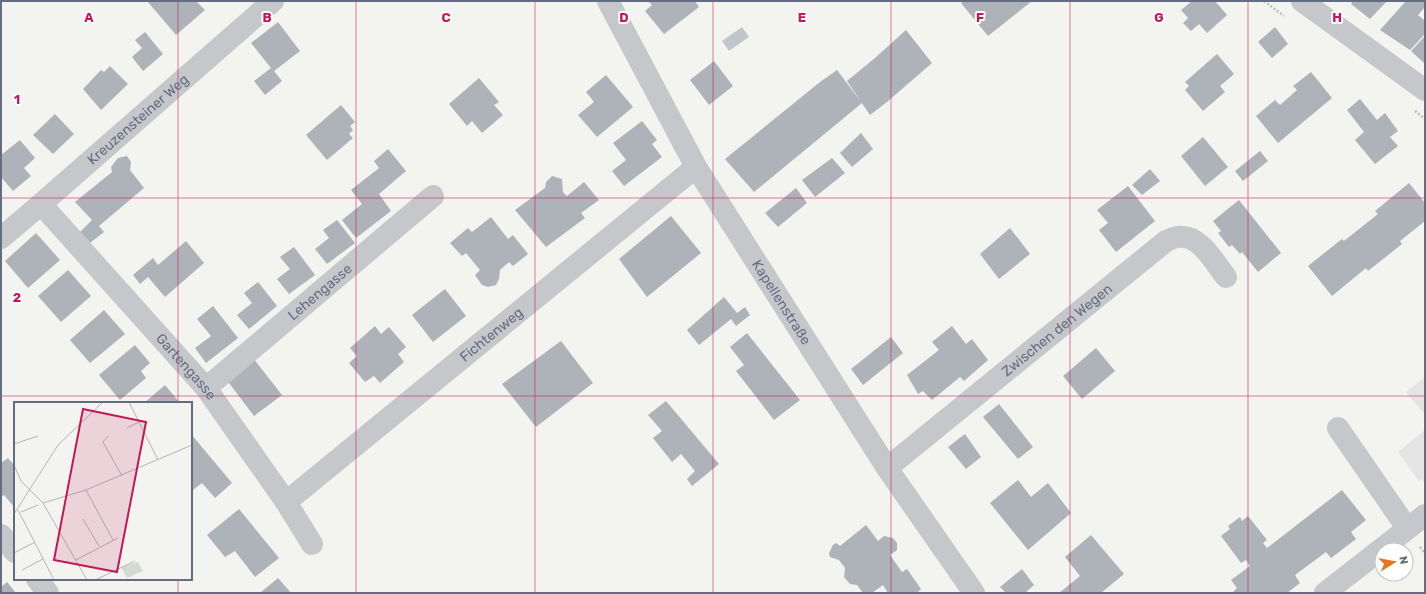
<svg xmlns="http://www.w3.org/2000/svg" width="1426" height="594" viewBox="0 0 1426 594" font-family="Rubik,sans-serif">
	<rect width="100%" height="100%" fill="#f3f4ef"/>
	<!-- built -->
	<g fill="#e3e4e3">
		<polygon points="1425,377 1425,415 1406,392"/>
		<polygon points="1425,430 1425,484 1422,479 1419,481 1398,452"/>
	</g>
	<!-- water -->
	<polygon fill="#bfc7cd" points="742,27 749,37 729,51 722,41"/>
	<!-- building -->
	<g fill="#aeb3b9">
		<polygon points="147,1 196,1 205,10 176,35"/>
		<polygon points="648,1 695,1 699,7 664,34 645,11 652,5"/>
		<polygon points="964,1 1032,1 988,36 961,3"/>
		<polygon points="1192,1 1215,1 1227,15 1207,33 1199,24 1191,31 1183,23 1188,18 1181,10"/>
		<polygon points="1353,1 1387,1 1370,19 1351,4"/>
		<polygon points="1406,1 1425,1 1425,7 1418,15 1425,21 1425,34 1410,50 1380,30"/>
		<polygon points="278,22 300,51 274,71 282,81 265,95 254,81 271,68 251,43"/>
		<polygon points="1275,27 1288,44 1272,58 1258,42"/>
		<polygon points="906,30 932,63 887,102 870,115 847,81 875,58"/>
		<polygon points="145,32 163,54 143,71 132,57 142,48 135,40"/>
		<polygon points="1425,36 1425,64 1411,51"/>
		<polygon points="1217,54 1234,74 1220,86 1225,92 1203,111 1185,90 1189,86 1185,82"/>
		<polygon points="714,61 733,86 709,105 690,80"/>
		<polygon points="110,66 128,84 101,110 83,89 101,70 104,72"/>
		<polygon points="837,70 862,103 754,192 725,159 820,82"/>
		<polygon points="1311,72 1332,98 1278,143 1256,116 1275,100 1280,105 1297,90 1293,86"/>
		<polygon points="606,75 633,107 597,137 578,115 594,102 586,92"/>
		<polygon points="479,78 499,102 494,105 503,115 482,133 472,121 467,126 449,104"/>
		<polygon points="1360,99 1377,120 1385,113 1398,131 1390,137 1398,146 1375,164 1355,140 1364,132 1347,110"/>
		<polygon points="341,105 355,122 350,126 353,130 349,134 353,138 327,160 306,135"/>
		<polygon points="55,114 74,134 53,154 33,135"/>
		<polygon points="642,121 657,140 652,144 662,157 624,186 612,171 626,160 613,143"/>
		<polygon points="861,133 873,149 852,167 840,153"/>
		<polygon points="1203,137 1228,167 1205,186 1181,156"/>
		<polygon points="20,140 35,158 24,168 31,176 13,191 1,177 1,155"/>
		<polygon points="388,149 406,171 379,194 391,211 356,238 342,220 362,204 351,190 379,168 374,161"/>
		<polygon points="1260,151 1268,161 1243,181 1235,171"/>
		<polygon points="127,156 131,162 130,170 144,188 99,226 104,232 90,243 80,232 92,220 75,202 112,172 111,167 118,158"/>
		<polygon points="832,158 845,173 815,197 802,180"/>
		<polygon points="1150,169 1160,181 1142,195 1132,185"/>
		<polygon points="552,176 562,179 563,192 567,196 584,182 599,200 581,213 585,218 546,247 515,210 545,188 546,182"/>
		<polygon points="1409,183 1425,203 1425,221 1400,241 1402,244 1368,271 1366,268 1332,296 1308,266 1342,239 1344,241 1378,214 1375,211"/>
		<polygon points="1128,186 1155,221 1116,252 1099,230 1108,223 1097,210"/>
		<polygon points="796,188 807,203 778,227 765,213"/>
		<polygon points="1239,200 1281,253 1258,272 1242,252 1240,254 1232,245 1229,247 1218,233 1221,231 1213,221"/>
		<polygon points="671,216 701,253 647,297 619,259"/>
		<polygon points="491,217 508,239 513,235 528,254 513,266 509,262 500,270 499,279 496,285 488,287 482,285 475,275 480,270 466,253 462,256 450,243 468,228 472,232"/>
		<polygon points="337,220 355,243 327,264 315,249 329,238 323,230"/>
		<polygon points="1010,228 1030,254 999,279 980,254"/>
		<polygon points="36,233 60,260 28,288 5,261"/>
		<polygon points="186,241 204,263 165,297 148,277 140,284 133,275 153,258 158,265"/>
		<polygon points="294,247 315,275 289,294 277,279 290,269 280,257"/>
		<polygon points="68,270 91,296 61,322 38,296"/>
		<polygon points="258,282 277,306 249,329 237,315 252,303 244,293"/>
		<polygon points="445,289 466,316 433,342 412,315"/>
		<polygon points="724,297 737,313 745,307 750,315 736,326 731,319 699,345 687,330"/>
		<polygon points="213,306 238,338 206,363 195,348 211,336 197,319"/>
		<polygon points="104,310 125,334 90,363 70,340"/>
		<polygon points="375,326 381,334 389,327 406,347 398,354 404,362 380,383 374,376 365,382 349,363 357,356 350,348"/>
		<polygon points="952,326 966,344 972,339 988,360 964,381 960,377 932,400 923,391 918,394 907,375 939,350 932,342"/>
		<polygon points="747,333 800,400 774,420 736,371 744,365 730,347"/>
		<polygon points="891,337 903,353 863,385 851,369"/>
		<polygon points="561,341 593,383 536,427 502,384"/>
		<polygon points="135,345 150,363 141,371 146,378 120,400 99,375"/>
		<polygon points="1096,348 1115,371 1082,399 1063,376"/>
		<polygon points="253,358 282,395 254,416 226,379"/>
		<polygon points="165,385 180,403 144,403"/>
		<polygon points="666,401 719,464 692,486 687,479 695,471 681,454 672,462 653,438 662,431 648,415"/>
		<polygon points="999,404 1033,447 1018,459 983,417"/>
		<polygon points="191,434 232,483 215,498 202,483 193,490 191,487"/>
		<polygon points="965,434 981,457 966,469 948,447"/>
		<polygon points="8,458 15,466 15,508 4,495 1,497 1,463"/>
		<polygon points="1018,480 1031,497 1048,483 1071,513 1028,550 990,503"/>
		<polygon points="1342,490 1366,520 1351,532 1356,539 1331,558 1326,552 1295,575 1300,583 1287,593 1234,593 1233,592 1237,588 1231,580 1250,566 1246,560 1241,563 1221,536 1230,529 1228,526 1240,517 1242,521 1248,516 1267,540 1263,543 1267,548"/>
		<polygon points="239,509 279,558 255,577 235,551 225,557 207,535"/>
		<polygon points="866,525 878,541 884,536 893,538 897,543 897,550 890,555 902,572 907,569 921,589 917,593 888,593 883,585 872,593 863,593 857,585 850,584 844,577 845,568 839,560 830,557 829,553 833,545 836,543 840,546"/>
		<polygon points="1091,535 1124,574 1101,593 1059,593 1080,576 1065,557"/>
		<polygon points="1022,569 1034,585 1025,593 1006,593 1000,587"/>
		<polygon points="278,578 291,593 260,593"/>
		<polygon points="7,582 16,593 1,593 1,587"/>
	</g>
	<g fill="none" stroke-linecap="round" stroke-linejoin="round">
		<!-- path -->
		<g stroke="#bcbdbf" stroke-width="2.5" stroke-dasharray="2 2" stroke-linecap="butt">
			<polyline points="1264,1 1284,16"/>
			<polyline points="1415,111 1425,119"/>
			<polyline points="1420,547 1425,554"/>
		</g>
		<!-- minor -->
		<g stroke="#c5c7cb" stroke-width="22">
			<path id="s1" d="M608,1L696,167L887,468L974,593"/>
			<polyline points="1302,1 1425,90"/>
			<path id="s2" d="M41,204L206,388L286,502L312,544"/>
			<path id="s3" d="M1,238L41,204L273,1"/>
			<path id="s4" d="M206,388L433,196"/>
			<polyline points="1338,428 1407,528"/>
			<path id="s5" d="M887,468L1166,241C1169,240 1174,237 1178,237C1200,234 1214,262 1226,277"/>
			<path id="s6" d="M286,502L696,167"/>
			<polyline points="1,535 15,552"/>
			<polyline points="37,579 48,593"/>
			<polyline points="1325,593 1425,515"/>
		</g>
	</g>
	<!-- grid -->
	<path fill="none" stroke="#c2185b" stroke-width="1" stroke-opacity="0.55" d="M178,1V403M356,1V593M535,1V593M713,1V593M891,1V593M1070,1V593M1248,1V593M1,198H1425M1,396H1425M178,579V593"/>
	<g text-anchor="middle" stroke-width="4" stroke-linejoin="round" paint-order="stroke">
		<!-- street labels -->
		<g font-size="14" fill="#626d81" stroke="#fff">
			<text dy="5" stroke="none"><textPath href="#s3" startOffset="181">Kreuzensteiner Weg</textPath></text>
			<text dy="5" stroke="none"><textPath href="#s4" startOffset="149">Lehengasse</textPath></text>
			<text dy="5" stroke="none"><textPath href="#s1" startOffset="348">Kapellenstraße</textPath></text>
			<text dy="5" stroke="none"><textPath href="#s5" startOffset="219">Zwischen den Wegen</textPath></text>
			<text dy="5" stroke="none"><textPath href="#s6" startOffset="265">Fichtenweg</textPath></text>
			<text dy="5" stroke="none"><textPath href="#s2" startOffset="218">Gartengasse</textPath></text>
		</g>
	</g>
	<!-- overview -->
	<g transform="translate(14 402)">
		<rect width="178" height="178" fill="#f3f4ef"/>
		<path d="M124,160L129,169L113,176L107,165Z" fill="#d2dbd0"/>
		<path fill="none" stroke="#b0b6bc" stroke-width="1" d="M115,0L144,58M113,26L125,20M94,34L89,40L108,74M0,42L24,34M0,63L7,79L29,101L73,178M72,88L99,138M29,101L72,88L178,43M4,108L40,178M7,110L24,103M0,112L44,43L89,0M69,117L85,144M0,151L21,140M62,158L104,136M8,168L29,157M81,178L121,159"/>
		<path fill="#c2185b" fill-opacity="0.15" stroke="#c2185b" stroke-width="2" d="M69,7L132,20L103,170L40,158Z"/>
		<rect width="178" height="178" fill="none" stroke="#626d81" stroke-width="2"/>
	</g>
	<g font-size="13" text-anchor="middle" font-weight="bold" fill="#c2185b" stroke="#fff" stroke-width="4" stroke-linejoin="round" paint-order="stroke">
		<text x="89" y="22">A</text>
		<text x="267" y="22">B</text>
		<text x="446" y="22">C</text>
		<text x="624" y="22">D</text>
		<text x="802" y="22">E</text>
		<text x="980" y="22">F</text>
		<text x="1159" y="22">G</text>
		<text x="1337" y="22">H</text>
		<text x="17" y="104">1</text>
		<text x="17" y="302">2</text>
	</g>
	<!-- border -->
	<rect width="1426" height="594" fill="none" stroke="#626d81" stroke-width="4"/>
	<!-- north arrow -->
	<g transform="translate(1394 562) rotate(79)"><circle r="19" fill="#ffffff" stroke="#c0c5cd"/>
	<path d="M0-3L7 15L0 10L-7 15Z" fill="#e4761f"/>
	<text y="-6" font-size="11" font-weight="bold" text-anchor="middle" fill="#626d81">N</text>
	</g>
</svg>
